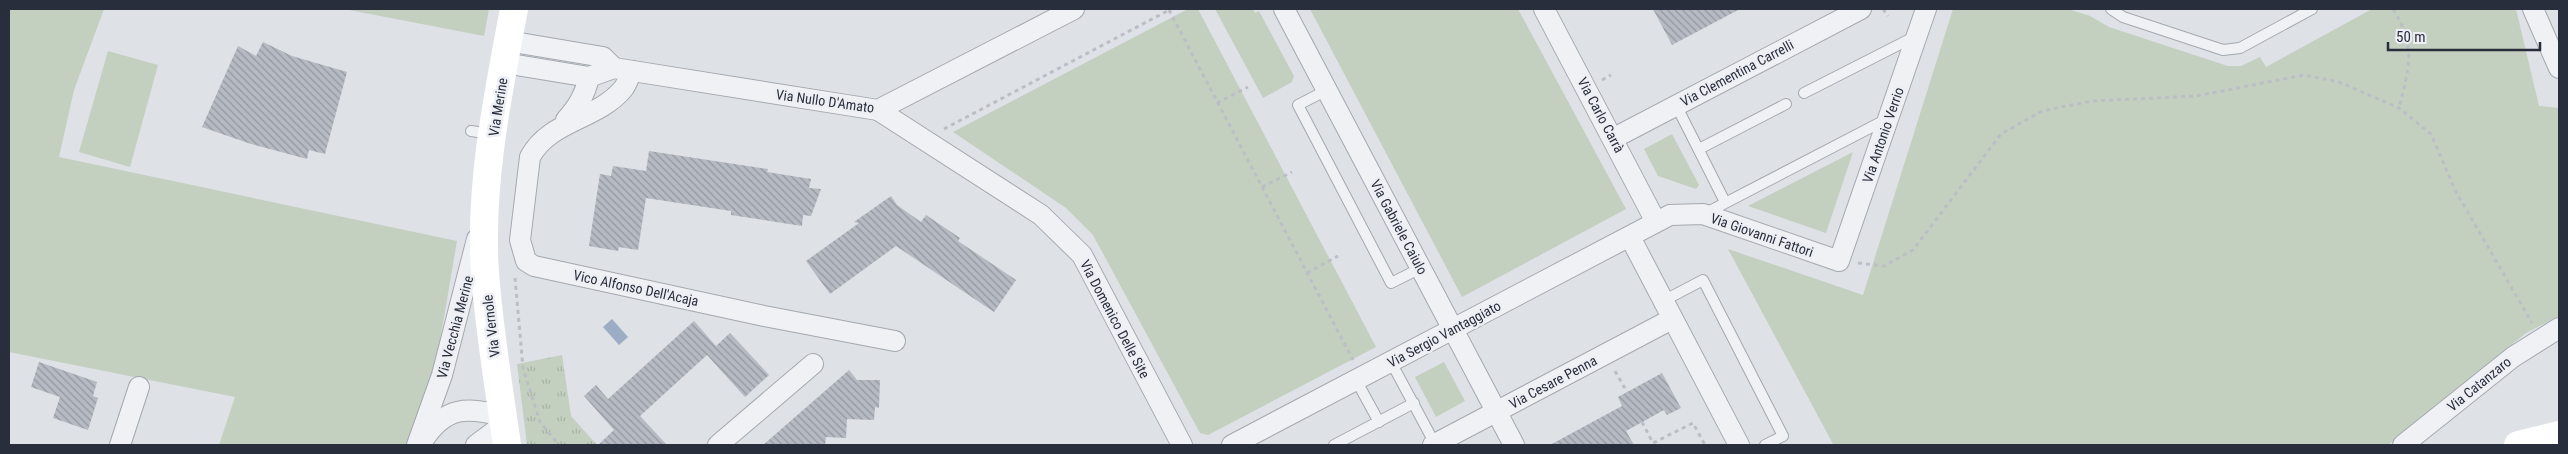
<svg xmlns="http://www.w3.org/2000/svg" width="2568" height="454" viewBox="0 0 2568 454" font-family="'Roboto Condensed',sans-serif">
	<defs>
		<pattern id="park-tufts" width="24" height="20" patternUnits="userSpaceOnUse" patternTransform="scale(1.25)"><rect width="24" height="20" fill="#c3d0bf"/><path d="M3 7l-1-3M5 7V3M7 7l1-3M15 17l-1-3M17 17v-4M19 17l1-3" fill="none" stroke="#a8b3a5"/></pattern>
		<pattern id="building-back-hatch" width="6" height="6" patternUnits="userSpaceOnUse" patternTransform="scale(1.25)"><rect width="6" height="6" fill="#b5bac3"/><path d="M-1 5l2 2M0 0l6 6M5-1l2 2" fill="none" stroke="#9398a0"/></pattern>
	</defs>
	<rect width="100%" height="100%" fill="#dee1e6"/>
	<!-- green -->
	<g fill="#c3d0bf">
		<polygon points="9,9 104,9 74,90 59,157 457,241 436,364 409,445 219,445 235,397 9,352"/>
		<polygon points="344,9 489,9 484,36"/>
		<polygon points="1188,9 1198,9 1376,347 1208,435 1200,433 1093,235 1066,208 953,132"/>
		<polygon points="1215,9 1253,9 1255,13 1259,11 1294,76 1292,82 1263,98"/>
		<polygon points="1310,9 1518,9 1626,209 1462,297"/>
		<polygon points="1953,9 2068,9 2090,16 2109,27 2228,66 2241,66 2260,57 2266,67 2372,9 2516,9 2539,106 2559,108 2559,316 2526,333 2388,445 1831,445 1833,444 1728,249 1863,295"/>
		<polygon points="108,51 158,65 130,167 79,152"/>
		<polygon points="1672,134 1699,185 1696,189 1658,176 1644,149"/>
		<polygon points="1853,152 1826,233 1748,206"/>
		<polygon points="1444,362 1465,401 1436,417 1415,377"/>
	</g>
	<!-- park -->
	<polygon fill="url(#park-tufts)" points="562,355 571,416 597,445 527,445 517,364"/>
	<!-- water -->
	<polygon fill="#9badc4" points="612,319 628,337 619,345 603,327"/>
	<!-- building -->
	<g fill="url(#building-back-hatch)">
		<polygon points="1653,9 1740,9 1672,45"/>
		<polygon points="263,42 292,56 347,72 325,154 309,150 307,159 248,143 202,127 238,46 256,56"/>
		<polygon points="649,151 768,169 767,172 811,179 809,188 821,189 811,216 803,215 802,226 731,215 731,211 646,198 638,250 619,247 618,251 589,246 600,174 611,176 613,166 646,171"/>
		<polygon points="891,196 897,205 921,222 926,215 960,238 958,241 1016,280 994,312 896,246 830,294 806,261 859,223 854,222"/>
		<polygon points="694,321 716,346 730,333 769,375 745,397 707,355 640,416 667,445 598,445 614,430 584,396 596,385 608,399"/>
		<polygon points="39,362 97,382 93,396 98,398 88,430 53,418 60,397 31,387"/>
		<polygon points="849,370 857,380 880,380 879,408 875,407 874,420 847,419 846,438 826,437 825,445 763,445"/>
		<polygon points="1662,373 1681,408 1667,415 1664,410 1626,431 1634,445 1550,445 1622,406 1618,397"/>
	</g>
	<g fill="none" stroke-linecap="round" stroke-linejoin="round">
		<defs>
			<g id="lane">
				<polyline points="2111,9 2123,17 2223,50 2240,48 2312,9"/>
				<polyline points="1327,90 1298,105 1391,283 1421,268"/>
				<polyline points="1804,93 1916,36"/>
				<polyline points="1676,105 1725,202"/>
				<polyline points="471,131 492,134"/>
				<polyline points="1699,149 1786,104"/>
				<polyline points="1704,214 1887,119"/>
				<polyline points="1663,301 1703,280 1783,436 1765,445"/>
				<polyline points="1391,362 1435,444"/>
				<polyline points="1356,380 1379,422"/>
				<polyline points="1334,445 1414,403"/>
			</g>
			<g id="street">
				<polyline points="1284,9 1514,445"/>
				<polyline points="1544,9 1656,222"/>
				<polyline points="2533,9 2559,68"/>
				<polyline points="508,41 603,57 614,68"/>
				<polyline points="504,63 589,77 614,68 878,110 1074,9"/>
				<path d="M632,71C629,77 627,84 623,89C597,120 550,120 530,157L520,240L526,261L534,266L764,316L895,341"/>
				<polyline points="878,110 1041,215 1082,255 1182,445"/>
				<path d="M566,120C578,106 585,95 589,77"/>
				<polyline points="1614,138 1861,9"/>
				<polyline points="1630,237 1739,445"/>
				<path d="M424,439C446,406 467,407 503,416L496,430L476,445"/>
				<polyline points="120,445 139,387"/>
				<polyline points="417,445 442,375 477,239"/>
				<polyline points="718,445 813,364"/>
				<polyline points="1232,445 1670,215 1703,214 1839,261 1926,9"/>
				<polyline points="1433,445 1672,319"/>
				<polyline points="2403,445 2513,357 2559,328"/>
			</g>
		</defs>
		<!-- lane casing -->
		<use href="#lane" stroke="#a4a8b0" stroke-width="12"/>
		<!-- street casing -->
		<use href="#street" stroke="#a4a8b0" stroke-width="22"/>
		<!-- path -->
		<g stroke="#bcbec5" stroke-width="3" stroke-dasharray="4 4" stroke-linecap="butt">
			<polyline points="1883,9 1888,16"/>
			<path d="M2393,9C2417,47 2409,67 2399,108"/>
			<polyline points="1169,10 1353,360"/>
			<polyline points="1602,80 1611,75"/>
			<polyline points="1217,103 1248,87"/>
			<polyline points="944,129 1171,9"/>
			<polyline points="1262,187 1292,172"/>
			<polyline points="1858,263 1884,266 1913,250 2001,134 2042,111 2092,101 2196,96 2304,75 2339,82 2399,108 2431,134 2455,190 2532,323"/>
			<polyline points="1307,273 1338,256"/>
			<polyline points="515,278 523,368 540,422 559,445"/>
			<polyline points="1615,371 1627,392"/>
			<polyline points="1642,422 1653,443 1693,423 1705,445"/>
		</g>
		<!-- lane -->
		<use href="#lane" stroke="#f0f1f5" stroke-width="10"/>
		<!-- street -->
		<use href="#street" stroke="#f0f1f5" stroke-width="20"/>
		<!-- secondary -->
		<g stroke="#fff" stroke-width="28">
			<path d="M507,445C499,388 489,330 485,272C479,185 498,94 514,9"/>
			<polyline points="2518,445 2559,435"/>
		</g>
	</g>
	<g text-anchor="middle" stroke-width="5" stroke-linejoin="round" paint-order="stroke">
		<!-- street labels -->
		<g font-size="14" fill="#282e3c" stroke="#edeff4">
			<text transform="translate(1737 73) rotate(-28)" y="5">Via Clementina Carrelli</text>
			<text transform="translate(825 101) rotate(8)" y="5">Via Nullo D'Amato</text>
			<text transform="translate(498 107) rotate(-81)" y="5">Via Merine</text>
			<text transform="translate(1601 115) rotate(62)" y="5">Via Carlo Carrà</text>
			<text transform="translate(1883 135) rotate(-71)" y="5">Via Antonio Verrio</text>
			<text transform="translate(1399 227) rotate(62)" y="5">Via Gabriele Caiulo</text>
			<text transform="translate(1762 235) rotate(19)" y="5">Via Giovanni Fattori</text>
			<text transform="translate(636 288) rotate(12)" y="5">Vico Alfonso Dell'Acaja</text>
			<text transform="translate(1115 319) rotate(62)" y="5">Via Domenico Delle Site</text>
			<text transform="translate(491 326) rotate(-97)" y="5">Via Vernole</text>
			<text transform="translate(455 327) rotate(-75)" y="5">Via Vecchia Merine</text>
			<text transform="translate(1444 334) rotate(-28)" y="5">Via Sergio Vantaggiato</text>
			<text transform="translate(1553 382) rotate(-28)" y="5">Via Cesare Penna</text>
			<text transform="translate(2479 384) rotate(-39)" y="5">Via Catanzaro</text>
		</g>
	</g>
	<!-- border -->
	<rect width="2568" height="454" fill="none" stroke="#282e3c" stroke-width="20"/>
	<!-- scale -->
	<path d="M2388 42v8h152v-8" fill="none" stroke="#282e3c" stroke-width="2.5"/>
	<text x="2396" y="42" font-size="15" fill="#282e3c" stroke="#edeff4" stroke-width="4" paint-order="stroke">50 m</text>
</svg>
